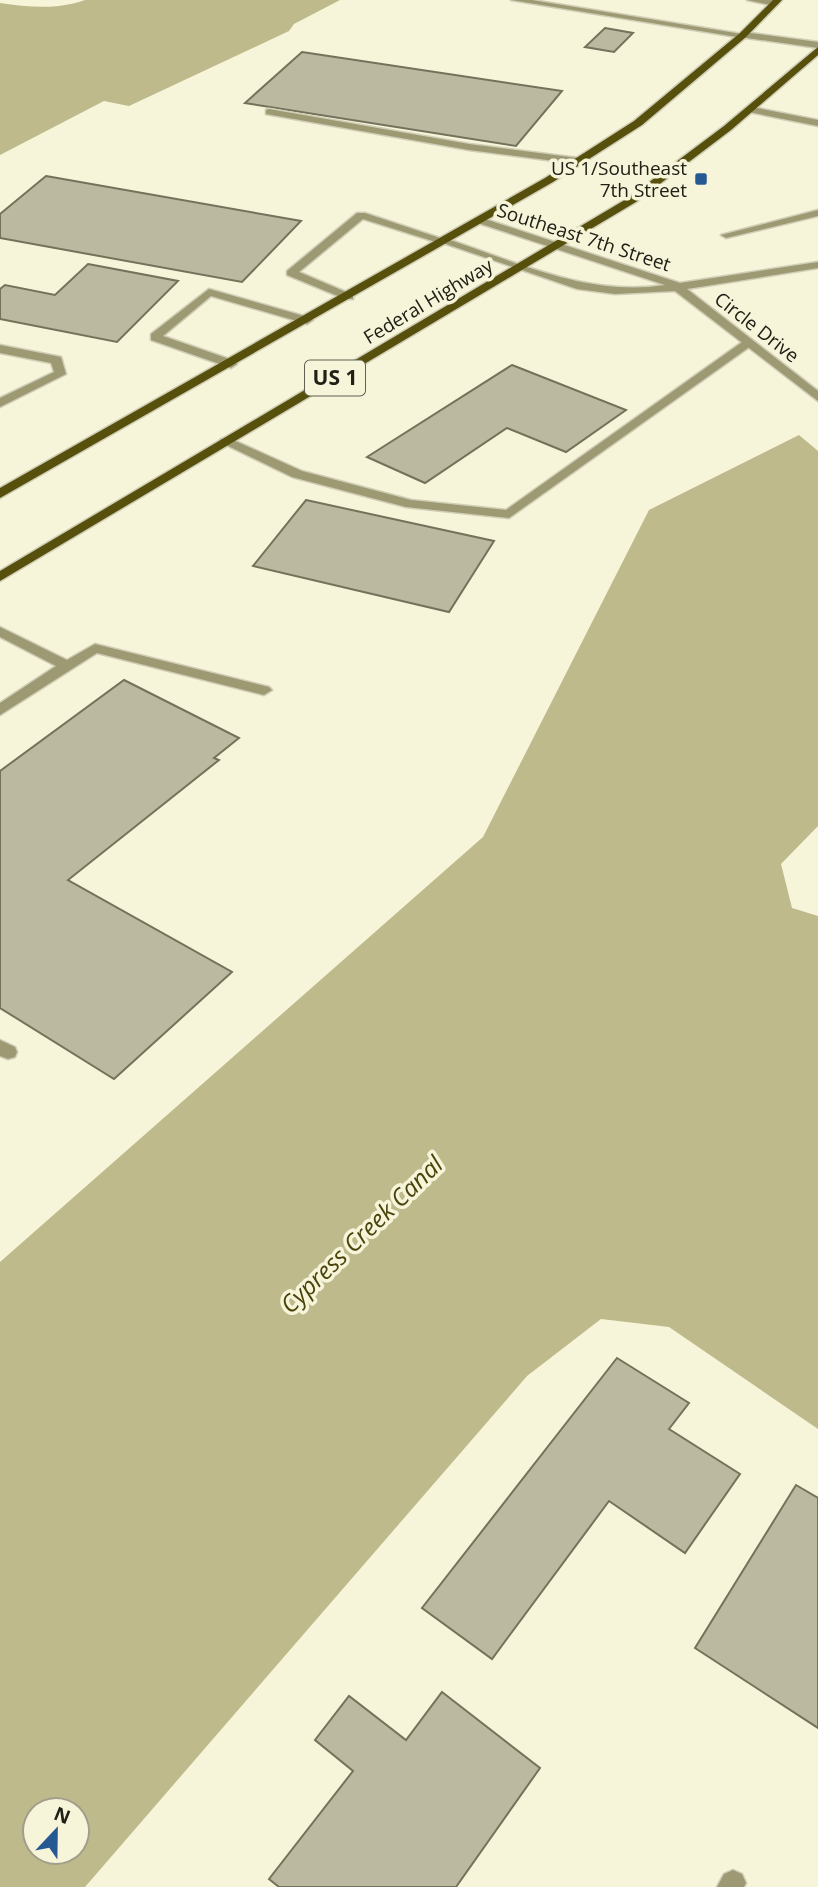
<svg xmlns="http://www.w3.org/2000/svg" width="818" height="1887" viewBox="0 0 818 1887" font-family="'Open Sans',sans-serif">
	<rect width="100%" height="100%" fill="#f6f4d9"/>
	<!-- water -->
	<g fill="#beba8c" fill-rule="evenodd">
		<path d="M85,0H340L294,24L289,31L129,106L104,101L0,155V3C29,7 57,10 85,0Z"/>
		<path d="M799,435L818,451V826L781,864L792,908L818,916V1429L669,1327L601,1319L527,1376L85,1887H0V1262L483,837L649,510ZM77,1810V1852H35V1810Z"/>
	</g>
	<!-- building -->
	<g fill="#bbb9a0" stroke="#75725b" stroke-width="2">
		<polygon points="605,28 633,33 614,52 585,47"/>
		<polygon points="302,52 562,91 516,146 245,103"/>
		<polygon points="46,176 301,221 242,282 0,238 0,214"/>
		<polygon points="88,264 178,281 117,342 0,319 0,289 5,285 55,295"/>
		<polygon points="512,365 626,410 566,452 507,428 425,483 367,457"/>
		<polygon points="306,500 494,541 449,612 253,566"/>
		<polygon points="124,680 239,738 214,758 219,760 68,880 232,972 114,1079 0,1008 0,771"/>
		<polygon points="617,1358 689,1403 669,1429 740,1474 685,1553 609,1501 492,1659 422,1608"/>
		<polygon points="796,1485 818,1498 818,1728 695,1648"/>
		<polygon points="442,1692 540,1768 456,1887 279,1887 269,1879 353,1771 315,1740 349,1696 406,1740"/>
	</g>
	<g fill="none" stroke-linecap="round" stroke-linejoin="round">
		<defs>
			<g id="lane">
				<polygon points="511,0 532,0 748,35 743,38"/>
				<polygon points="747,0 772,0 779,3 775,6"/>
				<polygon points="752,107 818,120 818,126 749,112 749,108"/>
				<polygon points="269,109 469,144 578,158 583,161 578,164 469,150 266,114 266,110"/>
				<polygon points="818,210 818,216 726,238 721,235"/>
				<polygon points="357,213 365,213 452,242 442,244 363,219 299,272 353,295 353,299 345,299 287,275 287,271"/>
				<polygon points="209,289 311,318 313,320 307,324 211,296 163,336 235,361 237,364 231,368 151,340 151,334"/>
				<polygon points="745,340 755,343 509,518 406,507 292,477 220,442 221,439 231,439 302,471 411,500 506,510"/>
				<polygon points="0,345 61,357 66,374 0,407 0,398 54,372 51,363 0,353"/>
				<polygon points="0,627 67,660 95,644 269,687 272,690 264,695 97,653 0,715 0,703 56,666 0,637"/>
				<polygon points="0,1040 15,1047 17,1052 15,1057 8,1059 0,1056"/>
			</g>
			<g id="street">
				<polygon points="743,32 818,42 818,48 740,37 738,35"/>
				<path d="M482,218L680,283L818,262V268L687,289L818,391V401L675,291L615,294L577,289L440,242L450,240C519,263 590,297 665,285L478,223L477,221Z"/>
				<polygon points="733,1870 742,1874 746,1883 744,1887 717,1887 724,1874"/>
			</g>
			<g id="primary">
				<polygon points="773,0 782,0 746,37 642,125 553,182 0,498 0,488 545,178 634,121 740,33"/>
				<polygon points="818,47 818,55 731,130 636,202 0,581 0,571 628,198 724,126"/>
			</g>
		</defs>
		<!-- lane casing -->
		<use href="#lane" stroke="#d0ceb6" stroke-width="3"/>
		<!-- street casing -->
		<use href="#street" stroke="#d0ceb6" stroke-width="3"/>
		<!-- primary casing -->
		<use href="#primary" stroke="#d0ceb6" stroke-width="3"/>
		<!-- lane -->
		<use href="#lane" fill="#9d9972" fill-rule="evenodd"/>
		<!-- street -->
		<use href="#street" fill="#9d9972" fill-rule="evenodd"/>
		<!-- primary -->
		<use href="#primary" fill="#57500d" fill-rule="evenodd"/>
	</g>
	<!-- markers -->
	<rect fill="#245991" stroke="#f6f4d9" stroke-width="2.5" x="694" y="172" width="14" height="14" rx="3.5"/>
	<g text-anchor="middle" stroke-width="7" stroke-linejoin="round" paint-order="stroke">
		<!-- far-poi labels -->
		<g font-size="19" fill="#212016" stroke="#f6f4d9" text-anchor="end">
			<text x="687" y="175">US 1/Southeast<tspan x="687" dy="22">7th Street</tspan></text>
		</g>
		<!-- far-street labels -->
		<g font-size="19" fill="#212016" stroke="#f6f4d9">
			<text transform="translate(584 237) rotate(18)" y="7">Southeast 7th Street</text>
			<text transform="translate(428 301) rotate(-31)" y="7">Federal Highway</text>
			<text transform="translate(757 327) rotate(38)" y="7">Circle Drive</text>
		</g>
		<!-- shield labels -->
		<rect fill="#f6f4d9" stroke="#616050" stroke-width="2" x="305" y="360.5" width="60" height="35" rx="5"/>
		<g font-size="21" font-weight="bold" fill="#212016">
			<text x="335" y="385">US 1</text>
		</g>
		<!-- water labels -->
		<g font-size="24" font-style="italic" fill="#4a440b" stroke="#f6f4d9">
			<text transform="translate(362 1235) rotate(-44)" y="8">Cypress Creek Canal</text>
		</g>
	</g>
	<!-- north arrow -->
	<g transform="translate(56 1831) rotate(22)"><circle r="33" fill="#f6f4d9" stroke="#a19f8b" stroke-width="2"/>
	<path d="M0-5L12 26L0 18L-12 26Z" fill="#245991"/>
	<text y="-10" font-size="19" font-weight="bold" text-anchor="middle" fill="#212016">N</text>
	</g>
</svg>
